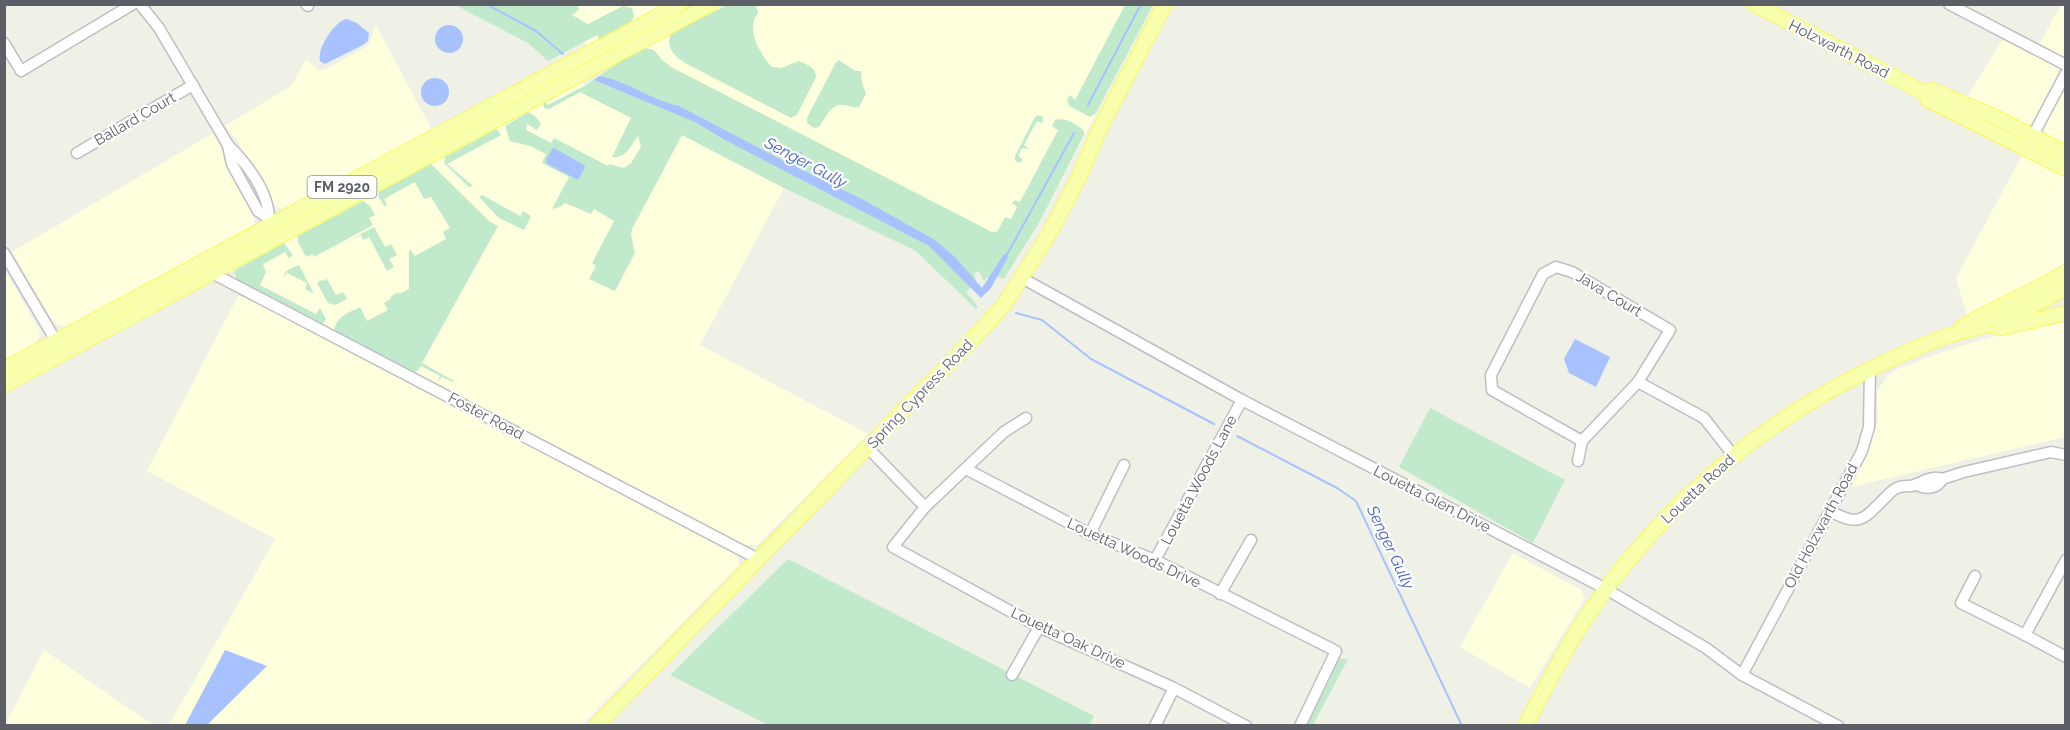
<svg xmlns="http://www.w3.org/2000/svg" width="2070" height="730" viewBox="0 0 2070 730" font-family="Raleway,sans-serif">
	<rect width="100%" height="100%" fill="#f0f1e6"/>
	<!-- commercial -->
	<g fill="#feffdd">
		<polygon points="566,5 664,5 587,46"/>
		<polygon points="727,5 1153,5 1039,223 1016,261 624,59"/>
		<polygon points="2061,5 2065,5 2065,57 2038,46"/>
		<polygon points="376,25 432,130 287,207 281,209 277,207 274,204 237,140 225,126 292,85 306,59 319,70 324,70 368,46"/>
		<polygon points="2004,37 2054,63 2058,67 2059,73 2057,80 2036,119 2029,125 2021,125 1966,99"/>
		<polygon points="581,83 784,188 700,345 868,434 757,545 744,545 706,526 298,314 234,277 234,272 244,264"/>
		<polygon points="2065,84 2065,146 2047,137 2044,127"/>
		<polygon points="213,133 254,213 254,224 251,227 66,327 55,324 12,252"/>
		<polygon points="2024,152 2065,173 2065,263 2034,282 1967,315 1956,278"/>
		<polygon points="4,269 41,333 36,343 5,360"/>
		<polygon points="238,296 251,299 737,553 739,565 582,725 169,725 275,539 147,471"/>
		<polygon points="2065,322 2065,437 1846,488 1876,428 1878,418 1877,391 1887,377 1895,370 1948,350 1992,337"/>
		<polygon points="1513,553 1581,590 1585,598 1530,688 1460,647"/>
		<polygon points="44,650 153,725 5,725"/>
	</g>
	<!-- green -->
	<g fill="#c1eacc">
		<polygon points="455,5 577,5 579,10 572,15 588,24 623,6 632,8 634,16 631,23 600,40 597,35 548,61 528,43"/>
		<path d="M727,5H756L758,13C745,29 760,54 772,67L781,68L799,61C807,65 816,67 816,77L797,115L791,118L685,63C675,56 665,48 671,34Z"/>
		<polygon points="1125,5 1153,5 1096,113 1090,117 1069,106 1067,99 1071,95 1075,100"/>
		<path d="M646,48L654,50L662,60L671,67L992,232H997L1005,217L1011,219L1017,207L1012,203L1015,200L1020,202L1058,130L1052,126L1055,120C1065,117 1077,124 1084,131V135L1039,223L1004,279L997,277L993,280L987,277L984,281L979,271L974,273L976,281L966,292L978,307L976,309L916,251L784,188L682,135L632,229L631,235L635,253L615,291L589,279L596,266L592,263L614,221L594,209L591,214L565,203L560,207L552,209L569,177L542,163L546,154L530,146L510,141L505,126L528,112L535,116L541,124L537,130L527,124L526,130L551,143L554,138L608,166L609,164L624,168L631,163L641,147L638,136C629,147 627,158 612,157L631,118L580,92L549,109L544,108L543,104L546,102L548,105L586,85L624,59Z"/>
		<path d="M839,60L855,71H861L862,83L866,94L859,107C853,108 851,106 845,105C831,103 826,117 819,127L814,128L807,123V118L836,62Z"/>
		<polygon points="1038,115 1043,117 1043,123 1037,121 1024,145 1030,149 1022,148 1018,156 1023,160 1019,163 1015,160 1015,156 1035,117"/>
		<polygon points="496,129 501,135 447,164 473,186 469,187 444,163 445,157"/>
		<path d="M431,164L490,222L498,226L422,363L454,381L453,382L442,377L438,381L440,376L421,366L418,370L412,373L334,332C335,317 348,313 360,307L367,321L388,310L384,303L391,299L390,297L398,292L399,294L409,289V251L411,250L415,256L446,239L443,232L450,228L431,197L424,199L415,182L384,199L387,205L385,207L378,196L379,192Z"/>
		<polygon points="482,195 520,216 523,211 531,216 524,230 499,218 479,197"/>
		<polygon points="363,201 370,206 375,215 369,218 373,225 314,257 313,254 306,257 298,242 298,236"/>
		<polygon points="374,227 385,247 391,244 397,255 389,259 394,267 387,271 369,237 363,240 361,235 348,241"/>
		<polygon points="284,243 293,255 289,258 285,252 263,264 266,272 260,285 316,314 320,308 326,319 321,326 237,281 234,272 237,269"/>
		<polygon points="299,265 314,294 305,289 307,283 287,273 283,278 286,271"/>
		<polygon points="327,279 336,295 343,292 347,299 335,305 328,303 317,283 321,280 323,281"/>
		<polygon points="1430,408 1565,480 1533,543 1399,467"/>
		<polygon points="788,559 1094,716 1089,726 768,725 670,675"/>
		<polygon points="1336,659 1348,659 1313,725 1305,726 1331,677"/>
	</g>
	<!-- water -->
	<g fill="#a8c2ff">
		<path d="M347,19L357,23L369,33L368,41L363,45L325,64L320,61C316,50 335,20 347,19Z"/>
		<circle cx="449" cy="39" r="14"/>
		<path d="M599,76C628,81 651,100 679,106L782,160L860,198L935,240L955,257L982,288L1004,254L1008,257L991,288L981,298L929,246L723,139L697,123L594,80Z"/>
		<circle cx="435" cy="92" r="14"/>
		<polygon points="554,148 584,165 585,168 578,180 547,164 546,160 552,149"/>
		<polygon points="1575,339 1610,357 1596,387 1569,373 1564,359"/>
		<polygon points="225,650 267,666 207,725 185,725"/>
	</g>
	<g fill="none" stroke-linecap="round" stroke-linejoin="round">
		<!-- stream -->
		<g stroke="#a8c2ff" stroke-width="2">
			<polyline points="486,4 536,31 563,54"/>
			<polyline points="1088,105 1141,4"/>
			<polyline points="795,167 801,153"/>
			<polyline points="1005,258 1074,133"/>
			<polyline points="1016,313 1042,320 1091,359 1214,424"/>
			<polyline points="1237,436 1337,488 1356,501 1462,726"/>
		</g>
		<defs>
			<g id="minor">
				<path d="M140,4L159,28L228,145C247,164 268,190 269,218"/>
				<polyline points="306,4 308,6"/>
				<polyline points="1949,4 2066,65"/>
				<polyline points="4,43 21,71 133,4"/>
				<polyline points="2030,141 2066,73"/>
				<polyline points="228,146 232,164 258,211 272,221"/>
				<polyline points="77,153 193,85"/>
				<polyline points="4,253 59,346"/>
				<polyline points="212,273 760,560"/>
				<polyline points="1022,278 1242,400 1606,589 1706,648 1742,675 1838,726"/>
				<polyline points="1638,382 1704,418 1733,455"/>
				<polyline points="1026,418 1004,432 925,507 893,547 1039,627 1174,688 1246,726"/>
				<polyline points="868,448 925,507"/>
				<polyline points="1578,461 1582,441 1638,382 1670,330 1572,272 1556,267 1543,274 1491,375 1492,390 1582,441"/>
				<polyline points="966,469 1090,534 1155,560 1336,651 1300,726"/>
				<path d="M1916,484C1924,490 1938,489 1942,479"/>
				<path d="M1830,511C1861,528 1863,519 1886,497C1889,494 1893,489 1897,488C1902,485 1910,487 1916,485C1923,481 1934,475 1942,479L1964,472L2051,452L2066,455"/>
				<polyline points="1090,534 1124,465"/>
				<polyline points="1155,560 1242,400"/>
				<polyline points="2066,560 2025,635 2066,657"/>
				<polyline points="1975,576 1961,603 2025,635"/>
				<polyline points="1220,594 1251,540"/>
				<polyline points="1012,675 1039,627"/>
				<polyline points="1742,675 1862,451 1869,427 1870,370"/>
				<polyline points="1155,726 1174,688"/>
			</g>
			<g id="major">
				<polyline points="1754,4 1925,93 1928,100 2066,169"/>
				<polyline points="1925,93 1932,90 1989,114 2066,153"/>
				<polyline points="1992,325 2002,328 2066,313"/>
				<path d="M1962,327C1995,307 2032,293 2066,272"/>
				<polyline points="4,369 680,4"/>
				<polyline points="4,385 711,4"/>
				<polyline points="596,726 972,340 1004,305 1049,234 1080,175 1100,128 1165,4"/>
				<path d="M1525,726C1550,679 1574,631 1606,589C1677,493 1770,417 1877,366C1900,355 1924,344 1948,336C1962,331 1978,329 1992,323C2017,314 2042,302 2066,288"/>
			</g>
		</defs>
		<!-- minor casing -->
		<use href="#minor" stroke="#bdbec5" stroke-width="13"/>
		<!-- major casing -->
		<use href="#major" stroke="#fbf855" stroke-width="16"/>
		<!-- minor -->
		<use href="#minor" stroke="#fff" stroke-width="10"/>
		<!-- major -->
		<use href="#major" stroke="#f7ffad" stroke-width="14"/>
	</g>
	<g text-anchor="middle" stroke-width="4.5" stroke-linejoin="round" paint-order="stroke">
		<!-- shield labels -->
		<rect fill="#fff" stroke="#8e8f95" stroke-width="1.5" x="307.5" y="176" width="69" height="22" rx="4.5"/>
		<g font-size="14" font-weight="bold" fill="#5d5f67">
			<text x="342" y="192">FM 2920</text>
		</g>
		<!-- street labels -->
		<g font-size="15" fill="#5d5f67" stroke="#fff">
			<text transform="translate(1839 49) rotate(27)" y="5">Holzwarth Road</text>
			<text transform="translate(135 119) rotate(-30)" y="5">Ballard Court</text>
			<text transform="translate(1609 294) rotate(31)" y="5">Java Court</text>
			<text transform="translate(920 394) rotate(-46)" y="5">Spring Cypress Road</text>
			<text transform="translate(486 416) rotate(28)" y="5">Foster Road</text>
			<text transform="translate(1199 480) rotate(-62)" y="5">Louetta Woods Lane</text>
			<text transform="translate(1698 489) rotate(-43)" y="5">Louetta Road</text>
			<text transform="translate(1432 499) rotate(27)" y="5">Louetta Glen Drive</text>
			<text transform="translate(1821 526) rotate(-62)" y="5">Old Holzwarth Road</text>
			<text transform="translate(1134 553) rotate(25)" y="5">Louetta Woods Drive</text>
			<text transform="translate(1068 638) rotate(25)" y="5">Louetta Oak Drive</text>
		</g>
		<!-- water labels -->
		<g font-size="16" font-style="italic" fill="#4160cc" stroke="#fff">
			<text transform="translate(806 162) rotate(28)" y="6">Senger Gully</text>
			<text transform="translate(1391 547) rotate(65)" y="6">Senger Gully</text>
		</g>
	</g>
	<!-- border -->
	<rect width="2070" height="730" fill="none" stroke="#5d5f67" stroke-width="12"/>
</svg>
